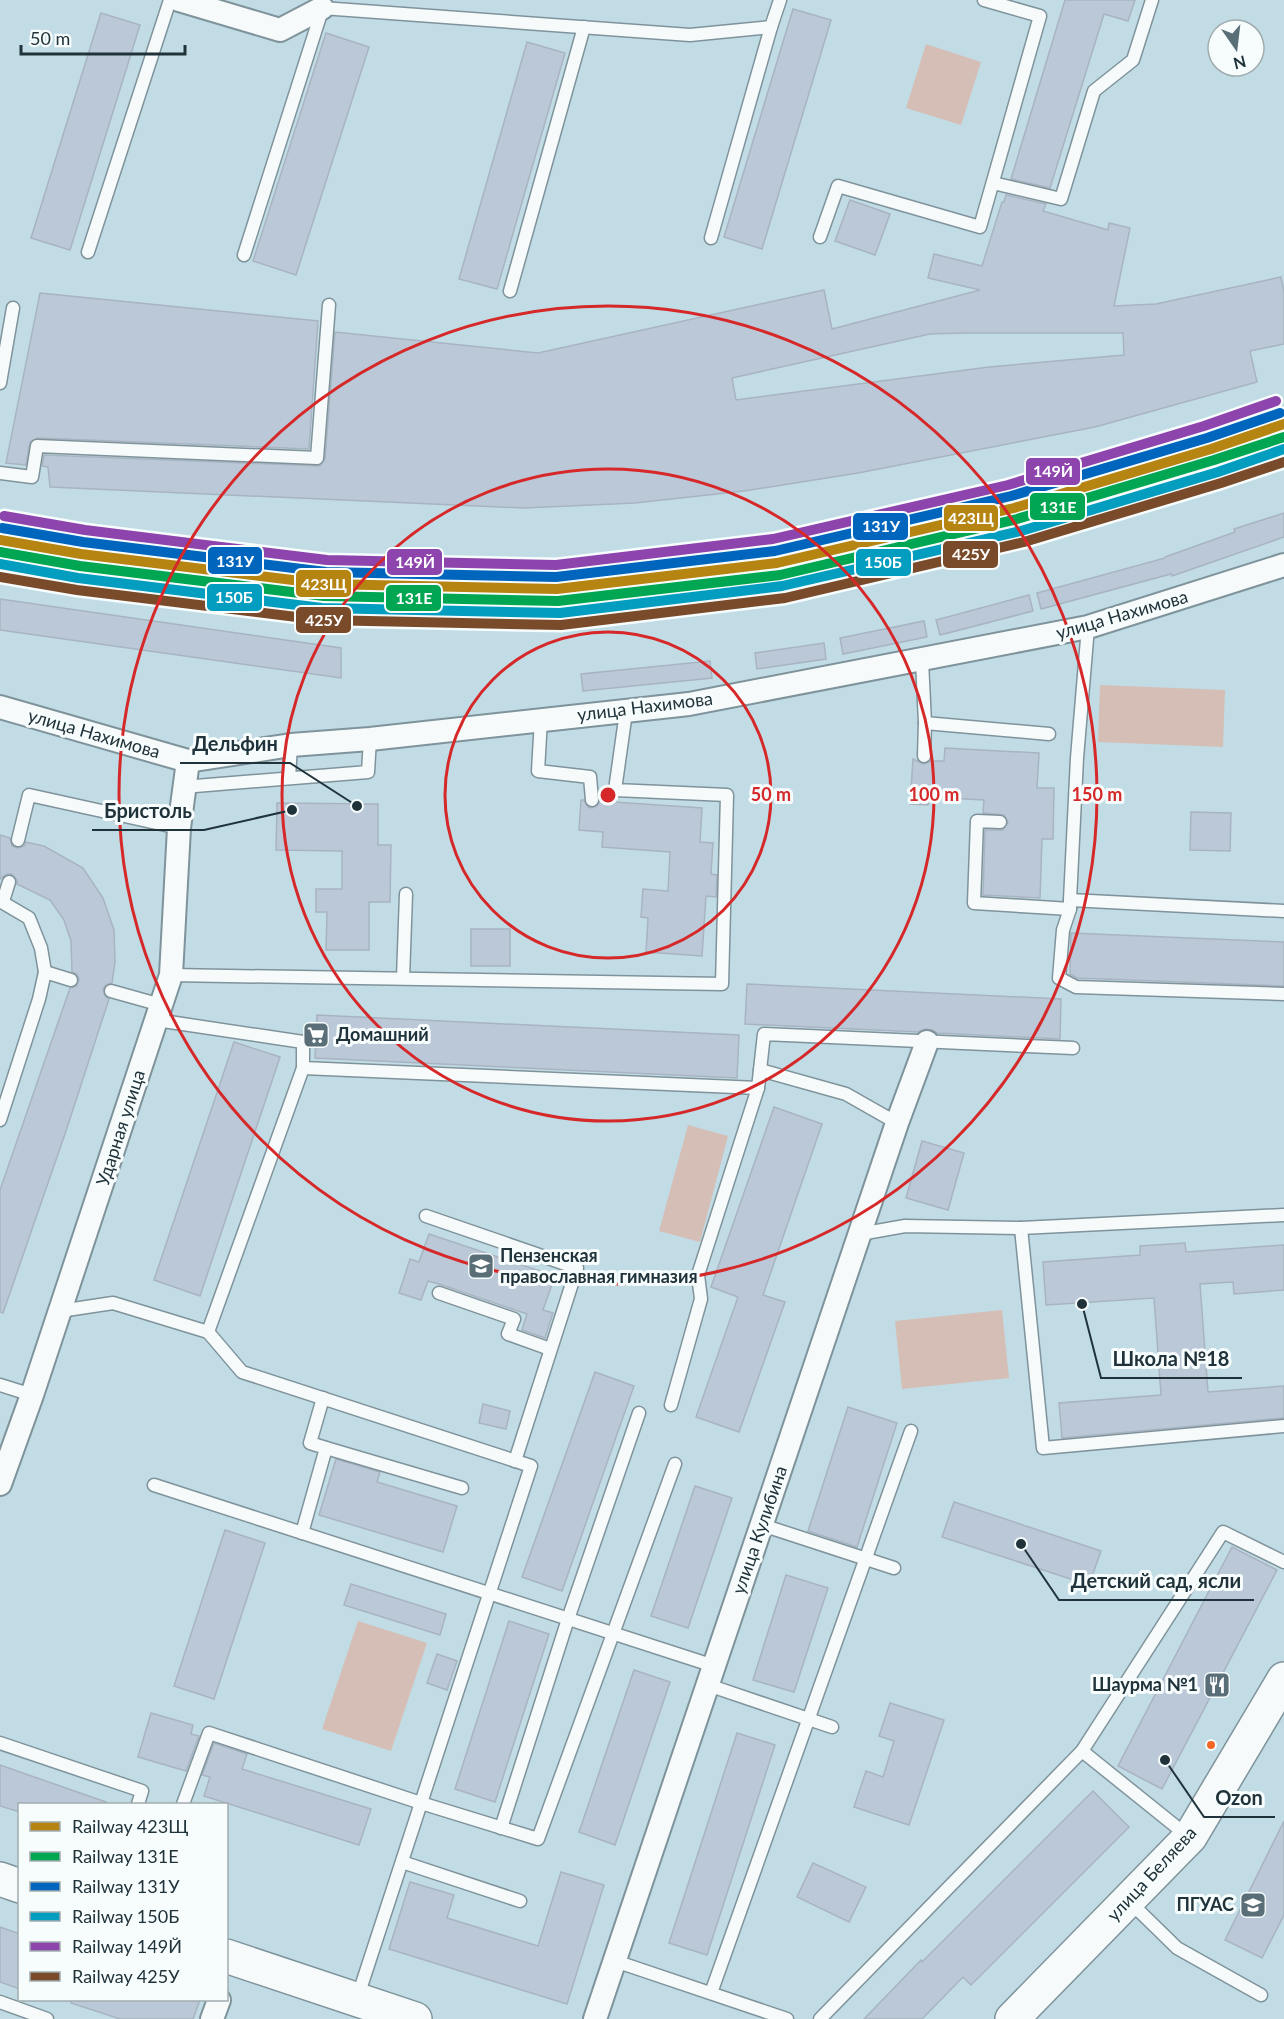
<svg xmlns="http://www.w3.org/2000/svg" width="1284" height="2019" viewBox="0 0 1284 2019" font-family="Lato,sans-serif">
	<rect width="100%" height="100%" fill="#c2dce6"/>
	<!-- green -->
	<g fill="#d5beb5">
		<polygon points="926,44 981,62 961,125 906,108"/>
		<polygon points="1100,685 1225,690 1223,747 1098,742"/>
		<polygon points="688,1125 728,1136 700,1242 659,1231"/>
		<polygon points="1002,1310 1009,1378 902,1389 895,1321"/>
		<polygon points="358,1621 427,1643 391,1751 322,1729"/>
	</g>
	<!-- building -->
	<g fill="#bbc8d8" stroke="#a8b4c0" stroke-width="1.5" fill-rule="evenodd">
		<polygon points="1065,0 1135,0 1128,21 1104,14 1050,188 1011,179"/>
		<polygon points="793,9 831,20 762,249 724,237"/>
		<polygon points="101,13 140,25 70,250 31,238"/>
		<polygon points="326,33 369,47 296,275 253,261"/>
		<polygon points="527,42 565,53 497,289 459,279"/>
		<path d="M1006,195L1046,204L1043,211L1108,230L1109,223L1130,228L1114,306L1156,304L1281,277L1284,292V344L1250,351L1257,382L1095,427L858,473L744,491L635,503L524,508L50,487L48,467L42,466L44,455L320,466L325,459L335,332L538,353L824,290L832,329L980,290L928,278L934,254L982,266L1002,202H1004ZM964,333H1123L1124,355L989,367L736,400L732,378L930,334Z"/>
		<polygon points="850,200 890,214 875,255 835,241"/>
		<polygon points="40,293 318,321 309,449 37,438 30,442 26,465 6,463"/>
		<polygon points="1284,513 1284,537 1172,576 1171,574 1041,609 1037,593 1165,558 1165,557 1235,532 1234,529"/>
		<polygon points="1029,595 1033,611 940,635 936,620"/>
		<polygon points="0,599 341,648 341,678 0,630"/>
		<polygon points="924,621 927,637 843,654 840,638"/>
		<polygon points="824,643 826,659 757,669 755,653"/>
		<polygon points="710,661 712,678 583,691 581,674"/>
		<polygon points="945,748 1039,753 1037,788 1054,788 1053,839 1042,839 1040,898 983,895 985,830 1003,830 1008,822 1004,815 983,813 984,800 929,797 928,805 910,804 913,759 923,764 931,761 944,761"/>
		<polygon points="581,800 584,800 588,807 592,808 597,806 600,801 702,808 700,842 713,843 711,874 717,875 716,897 706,896 702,956 646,952 648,918 641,917 643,889 668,891 670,852 602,847 603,832 579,830"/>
		<polygon points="277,803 378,804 378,845 391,845 390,902 369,902 369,950 326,950 327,912 316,912 316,889 342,889 342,851 276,850"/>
		<polygon points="1191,812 1231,813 1230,851 1190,850"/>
		<polygon points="0,835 10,838 12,846 17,848 24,846 26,842 44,846 83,868 103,898 114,930 115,962 112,983 106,985 103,989 105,996 109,999 66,1131 3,1313 0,1312 0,1190 70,988 77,986 79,979 77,974 72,972 71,941 64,920 50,900 17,884 17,880 12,874 7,874 0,879"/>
		<rect x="471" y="929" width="39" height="37"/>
		<polygon points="1071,933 1284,942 1284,986 1077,978 1070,974"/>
		<polygon points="747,984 1061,999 1060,1039 937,1033 932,1030 925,1029 918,1032 745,1024"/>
		<polygon points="317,1015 739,1035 737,1078 315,1058"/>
		<polygon points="234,1042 280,1057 200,1296 154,1280"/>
		<polygon points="774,1107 822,1124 763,1295 785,1302 739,1432 696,1417 738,1297 711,1287"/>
		<polygon points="922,1141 964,1153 948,1210 906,1198"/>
		<polygon points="429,1234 555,1276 543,1310 553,1313 545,1338 522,1330 527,1314 442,1285 428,1281 421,1300 399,1293 410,1259 419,1262"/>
		<polygon points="1185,1243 1186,1252 1284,1245 1284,1290 1234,1294 1233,1282 1200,1284 1208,1392 1284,1386 1284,1418 1062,1438 1059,1403 1161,1395 1154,1298 1046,1305 1043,1262 1140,1255 1140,1246"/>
		<polygon points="595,1372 634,1386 562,1591 522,1577"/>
		<polygon points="483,1404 510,1411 506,1429 479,1423"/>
		<polygon points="848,1407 897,1423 857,1547 808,1531"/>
		<polygon points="336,1459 380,1472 377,1482 457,1506 443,1552 319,1515"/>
		<polygon points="695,1486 732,1498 688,1628 651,1616"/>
		<polygon points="954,1502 1101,1551 1089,1585 942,1537"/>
		<polygon points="225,1530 265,1543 214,1699 174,1686"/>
		<polygon points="1232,1547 1277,1570 1162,1789 1118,1766"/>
		<polygon points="786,1575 828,1588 794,1692 753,1680"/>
		<polygon points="351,1584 446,1614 440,1635 344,1605"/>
		<polygon points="509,1621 549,1634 495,1802 455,1789"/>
		<polygon points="437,1654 457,1661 447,1690 427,1683"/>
		<polygon points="634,1670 670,1682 615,1845 579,1832"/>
		<polygon points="890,1703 944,1720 909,1825 854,1807 866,1771 883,1777 894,1741 879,1736"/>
		<polygon points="151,1713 193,1725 191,1734 199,1736 186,1771 138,1757"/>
		<polygon points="737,1733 775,1745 707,1955 669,1943"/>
		<polygon points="214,1743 247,1754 242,1769 371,1809 359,1845 204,1796 210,1777 202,1775"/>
		<polygon points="0,1765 106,1802 105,1804 20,1804 20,1812 0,1806"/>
		<polygon points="1093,1791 1129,1827 971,1985 963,1977 922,2019 864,2019 921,1960 922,1962"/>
		<polygon points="1284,1821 1284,1915 1262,1958 1225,1940"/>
		<polygon points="813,1863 866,1887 849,1922 797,1897"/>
		<polygon points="561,1872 604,1885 567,2004 389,1949 410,1882 454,1895 447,1918 538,1946"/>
		<polygon points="0,1927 20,1934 20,1989 0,1982"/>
		<polygon points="71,2000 200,2000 193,2019 120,2019 71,2003"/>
	</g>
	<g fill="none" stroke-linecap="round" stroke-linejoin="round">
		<defs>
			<g id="service">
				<polyline points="322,8 690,35 771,27 780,0"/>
				<polyline points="993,183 1061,199 1094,91 1133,60 1152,0"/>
				<polyline points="820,237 838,186 980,227 1040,16 984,0"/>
				<polyline points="711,238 771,27"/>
				<polyline points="88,252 170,0"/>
				<polyline points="244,255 323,7"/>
				<polyline points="510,291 584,27"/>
				<polyline points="0,383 13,308"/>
				<polyline points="0,473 32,477 37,446 317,458 329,305"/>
				<polyline points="1088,627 1077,758 1070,900 1284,911"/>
				<polyline points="922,661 925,723 1049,734"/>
				<polyline points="541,719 538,771 590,777 592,800"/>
				<polyline points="924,756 925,723"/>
				<polyline points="289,778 291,745"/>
				<polyline points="183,787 368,772 370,739"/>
				<polyline points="1000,822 977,821 974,903 1070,909"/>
				<polyline points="18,840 29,795 179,828"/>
				<polyline points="1070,900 1070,909 1063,930 1059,978 1076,987 1284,994"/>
				<polyline points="0,901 29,918 41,948 45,972 39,999 0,1120"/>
				<polyline points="3,901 9,882"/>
				<polyline points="45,972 71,980"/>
				<polyline points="171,975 722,984 727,795 615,790 626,712"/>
				<polyline points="403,978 406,894"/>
				<polyline points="111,991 161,1005"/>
				<polyline points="156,1020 303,1042 303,1068 758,1088 764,1034 1073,1048"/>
				<polyline points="760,1070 846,1094 897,1123"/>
				<polyline points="426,1216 577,1268 515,1461"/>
				<polyline points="1021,1228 1043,1448 1284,1426"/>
				<polyline points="860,1234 905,1226 1021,1228 1284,1215"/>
				<polyline points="439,1293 514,1319 508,1334 550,1349"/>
				<polyline points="60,1311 113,1303 208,1332 303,1068"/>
				<polyline points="208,1332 242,1372 531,1466 357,1999"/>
				<polyline points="0,1385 32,1395"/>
				<polyline points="671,1405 701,1299 698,1275 758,1088"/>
				<polyline points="326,1448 462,1488"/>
				<polyline points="154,1485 714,1666"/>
				<polyline points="762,1525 894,1568"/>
				<polyline points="302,1533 326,1448 310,1443 323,1398"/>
				<polyline points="708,1685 832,1727"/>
				<polyline points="0,1743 142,1791 138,1804"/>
				<polyline points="1082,1751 1223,1532 1284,1562"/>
				<polyline points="183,1804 209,1733 421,1803 538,1839 675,1464"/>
				<polyline points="501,1828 568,1619 639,1413"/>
				<polyline points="402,1862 520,1901"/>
				<polyline points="1130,1902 1177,1948 1261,1995"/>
				<polyline points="615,1961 787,2019"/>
				<polyline points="711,1993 911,1431"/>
				<polyline points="0,2002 47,2019"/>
				<polyline points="820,2019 1082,1751 1189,1837"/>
			</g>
			<g id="minor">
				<polyline points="179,0 280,30 322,8"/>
				<polyline points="0,707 188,761 291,745 370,739 689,704 1088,627 1284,565"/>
				<polyline points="0,1484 32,1395 171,975 179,828 188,761"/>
				<polyline points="212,2019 219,2000"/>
				<polyline points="595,2019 897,1123 927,1042"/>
			</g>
			<g id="secondary">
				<polyline points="0,1879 20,1886"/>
				<polyline points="226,1956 415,2019"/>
				<polyline points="1012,2019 1190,1837 1284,1679"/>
			</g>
		</defs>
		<!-- service casing -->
		<use href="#service" stroke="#7f939b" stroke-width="15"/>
		<!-- minor casing -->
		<use href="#minor" stroke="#7f939b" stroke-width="26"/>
		<!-- secondary casing -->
		<use href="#secondary" stroke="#7f939b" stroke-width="36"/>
		<!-- service -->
		<use href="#service" stroke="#f6fafb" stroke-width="12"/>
		<!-- minor -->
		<use href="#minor" stroke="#f6fafb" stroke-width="22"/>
		<!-- secondary -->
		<use href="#secondary" stroke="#f6fafb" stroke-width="33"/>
		<defs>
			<polyline id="rail-1" points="0,540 81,554 325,584 557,589 777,563 1014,508 1211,449 1284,424"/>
			<polyline id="rail-2" points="0,552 80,566 324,596 558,601 780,575 1017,519 1214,460 1284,437"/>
			<polyline id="rail-3" points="2,528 83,542 326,572 556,577 775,551 1011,496 1207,438 1280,413"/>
			<polyline id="rail-4" points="0,564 78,578 322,608 560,613 782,586 1021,531 1218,472 1284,449"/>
			<polyline id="rail-5" points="4,516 85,530 327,560 556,565 773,539 1008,485 1204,426 1276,401"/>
			<polyline id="rail-6" points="0,577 77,590 321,620 561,625 785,598 1024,542 1221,483 1284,462"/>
		</defs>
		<!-- rail-1 casing -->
		<use href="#rail-1" stroke="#f7fcfd" stroke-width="15"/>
		<!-- rail-2 casing -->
		<use href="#rail-2" stroke="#f7fcfd" stroke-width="15"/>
		<!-- rail-3 casing -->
		<use href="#rail-3" stroke="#f7fcfd" stroke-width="15"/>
		<!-- rail-4 casing -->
		<use href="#rail-4" stroke="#f7fcfd" stroke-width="15"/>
		<!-- rail-5 casing -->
		<use href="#rail-5" stroke="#f7fcfd" stroke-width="15"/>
		<!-- rail-6 casing -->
		<use href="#rail-6" stroke="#f7fcfd" stroke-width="15"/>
		<!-- rail-1 -->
		<use href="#rail-1" stroke="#b68411" stroke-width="10"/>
		<!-- rail-2 -->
		<use href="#rail-2" stroke="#00a651" stroke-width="10"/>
		<!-- rail-3 -->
		<use href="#rail-3" stroke="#0065bd" stroke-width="10"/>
		<!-- rail-4 -->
		<use href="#rail-4" stroke="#039dbf" stroke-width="10"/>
		<!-- rail-5 -->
		<use href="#rail-5" stroke="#8e44ad" stroke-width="10"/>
		<!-- rail-6 -->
		<use href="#rail-6" stroke="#7a4b2a" stroke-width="10"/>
	</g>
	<!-- distance rings -->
	<g fill="none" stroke="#d62828" stroke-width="3">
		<circle cx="608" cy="795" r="163"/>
		<circle cx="608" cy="795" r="326"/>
		<circle cx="608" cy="795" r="489"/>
	</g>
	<!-- icons -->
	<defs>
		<symbol id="supermarket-square" viewBox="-11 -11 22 22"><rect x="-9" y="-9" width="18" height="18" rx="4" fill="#596e76" stroke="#f7fcfd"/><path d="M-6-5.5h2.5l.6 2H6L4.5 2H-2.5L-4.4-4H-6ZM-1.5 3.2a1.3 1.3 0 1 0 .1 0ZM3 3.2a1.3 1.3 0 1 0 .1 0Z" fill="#fff"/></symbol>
		<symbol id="school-square" viewBox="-11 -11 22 22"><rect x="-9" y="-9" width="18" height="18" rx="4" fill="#596e76" stroke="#f7fcfd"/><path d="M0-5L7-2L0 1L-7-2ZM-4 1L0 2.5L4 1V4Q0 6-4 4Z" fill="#fff"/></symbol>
		<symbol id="restaurant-square" viewBox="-11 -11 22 22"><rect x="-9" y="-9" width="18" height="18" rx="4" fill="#596e76" stroke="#f7fcfd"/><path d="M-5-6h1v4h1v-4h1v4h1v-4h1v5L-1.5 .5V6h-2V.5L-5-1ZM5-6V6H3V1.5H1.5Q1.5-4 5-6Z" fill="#fff"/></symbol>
		<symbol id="university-square" viewBox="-11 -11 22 22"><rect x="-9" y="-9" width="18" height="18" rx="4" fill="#596e76" stroke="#f7fcfd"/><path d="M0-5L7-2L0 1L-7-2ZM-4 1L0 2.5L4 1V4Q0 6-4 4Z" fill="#fff"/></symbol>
	</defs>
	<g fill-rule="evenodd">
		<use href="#supermarket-square" x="301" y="1020" width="30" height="30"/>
		<use href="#school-square" x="466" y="1251" width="30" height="30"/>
		<use href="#restaurant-square" x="1202" y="1670" width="30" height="30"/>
		<use href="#university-square" x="1238" y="1890" width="30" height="30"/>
	</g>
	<!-- markers -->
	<circle fill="#f26522" stroke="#f7fcfd" stroke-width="2" cx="1211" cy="1745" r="5"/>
	<g text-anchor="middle" stroke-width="6" stroke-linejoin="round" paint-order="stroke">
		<!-- street labels -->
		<g font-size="18" fill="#20333a" stroke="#f7fcfd">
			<text transform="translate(1122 615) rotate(-16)" y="6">улица Нахимова</text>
			<text transform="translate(645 707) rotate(-7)" y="6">улица Нахимова</text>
			<text transform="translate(94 734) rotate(16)" y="6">улица Нахимова</text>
			<text transform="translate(121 1128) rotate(-72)" y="6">Ударная улица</text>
			<text transform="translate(760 1530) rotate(-71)" y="6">улица Кулибина</text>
			<text transform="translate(1152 1874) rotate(-47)" y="6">улица Беляева</text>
		</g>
		<!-- poi labels -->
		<g font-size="18" font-weight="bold" fill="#20333a" stroke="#f7fcfd" text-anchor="start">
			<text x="336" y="1041">Домашний</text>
			<text x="500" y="1262">Пензенская<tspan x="500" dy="21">православная гимназия</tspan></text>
			<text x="1198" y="1691" text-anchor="end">Шаурма №1</text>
			<text x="1234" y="1911" text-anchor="end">ПГУАС</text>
		</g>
	</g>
	<circle cx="608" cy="795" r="9" fill="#d62828" stroke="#f7fcfd" stroke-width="3"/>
	<g font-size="18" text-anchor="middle" font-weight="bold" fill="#d62828" stroke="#f7fcfd" stroke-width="6" stroke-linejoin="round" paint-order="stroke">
		<text x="771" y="801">50 m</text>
		<text x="934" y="801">100 m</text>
		<text x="1097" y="801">150 m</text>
	</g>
	<!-- callouts -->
	<path fill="none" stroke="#20333a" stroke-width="2" d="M357 806L290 763H180M292 810L204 830H92M1082 1304L1101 1378H1242M1021 1544L1059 1600H1254M1165 1760L1204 1817H1275"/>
	<g fill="#20333a" stroke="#f7fcfd" stroke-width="2">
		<circle cx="357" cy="806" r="6"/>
		<circle cx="292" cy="810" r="6"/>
		<circle cx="1082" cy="1304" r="6"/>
		<circle cx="1021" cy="1544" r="6"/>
		<circle cx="1165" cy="1760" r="6"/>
	</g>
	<g font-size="20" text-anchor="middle" font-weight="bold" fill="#20333a" stroke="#f7fcfd" stroke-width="6" stroke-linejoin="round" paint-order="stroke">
		<text x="235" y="751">Дельфин</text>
		<text x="148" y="818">Бристоль</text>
		<text x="1171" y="1366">Школа №18</text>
		<text x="1156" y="1588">Детский сад, ясли</text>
		<text x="1239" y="1805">Ozon</text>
	</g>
	<g stroke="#f7fcfd" stroke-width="2">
		<rect x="1025" y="457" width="56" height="29" rx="6" fill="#8e44ad"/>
		<rect x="1029" y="492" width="57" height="29" rx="6" fill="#00a651"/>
		<rect x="943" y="504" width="56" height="28" rx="6" fill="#b68411"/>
		<rect x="852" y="512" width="57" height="29" rx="6" fill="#0065bd"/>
		<rect x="942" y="540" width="57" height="29" rx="6" fill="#7a4b2a"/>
		<rect x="207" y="546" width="56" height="29" rx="6" fill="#0065bd"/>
		<rect x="386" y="548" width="57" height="28" rx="6" fill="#8e44ad"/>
		<rect x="855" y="548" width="57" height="29" rx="6" fill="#039dbf"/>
		<rect x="295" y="569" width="57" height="29" rx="6" fill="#b68411"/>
		<rect x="206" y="583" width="57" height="29" rx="6" fill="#039dbf"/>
		<rect x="385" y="584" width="57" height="28" rx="6" fill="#00a651"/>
		<rect x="295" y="606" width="57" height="28" rx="6" fill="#7a4b2a"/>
	</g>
	<g font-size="16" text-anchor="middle" font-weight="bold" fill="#fff">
		<text x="1053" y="477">149Й</text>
		<text x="1058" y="513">131Е</text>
		<text x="971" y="524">423Щ</text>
		<text x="881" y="532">131У</text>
		<text x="971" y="560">425У</text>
		<text x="235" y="567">131У</text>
		<text x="415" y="568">149Й</text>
		<text x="883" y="568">150Б</text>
		<text x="324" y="590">423Щ</text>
		<text x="234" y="603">150Б</text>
		<text x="414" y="604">131Е</text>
		<text x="324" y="626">425У</text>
	</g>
	<!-- legend -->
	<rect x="18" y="1803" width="210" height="198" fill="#f7fcfd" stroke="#a1acaf" stroke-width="1.5"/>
	<rect x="30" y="1822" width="30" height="9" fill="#b68411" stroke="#a1acaf" stroke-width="1.5"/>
	<text x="72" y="1833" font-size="18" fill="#20333a">Railway 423Щ</text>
	<rect x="30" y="1852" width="30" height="9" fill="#00a651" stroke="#a1acaf" stroke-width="1.5"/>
	<text x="72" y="1863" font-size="18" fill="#20333a">Railway 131Е</text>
	<rect x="30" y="1882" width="30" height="9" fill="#0065bd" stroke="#a1acaf" stroke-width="1.5"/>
	<text x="72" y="1893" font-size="18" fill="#20333a">Railway 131У</text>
	<rect x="30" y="1912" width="30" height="9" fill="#039dbf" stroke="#a1acaf" stroke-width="1.5"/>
	<text x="72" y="1923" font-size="18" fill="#20333a">Railway 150Б</text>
	<rect x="30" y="1942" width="30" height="9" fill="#8e44ad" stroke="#a1acaf" stroke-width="1.5"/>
	<text x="72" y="1953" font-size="18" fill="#20333a">Railway 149Й</text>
	<rect x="30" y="1972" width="30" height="9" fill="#7a4b2a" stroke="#a1acaf" stroke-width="1.5"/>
	<text x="72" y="1983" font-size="18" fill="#20333a">Railway 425У</text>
	<!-- north arrow -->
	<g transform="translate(1236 48) rotate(166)"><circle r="28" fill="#f7fcfd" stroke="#a1acaf" stroke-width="1.5"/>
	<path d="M0-4.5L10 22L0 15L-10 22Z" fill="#596e76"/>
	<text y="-9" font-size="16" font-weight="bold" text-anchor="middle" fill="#20333a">N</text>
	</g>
	<!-- scale -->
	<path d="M21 45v9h164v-9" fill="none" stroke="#20333a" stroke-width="3"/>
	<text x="30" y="45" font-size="18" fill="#20333a" stroke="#f7fcfd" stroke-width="4.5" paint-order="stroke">50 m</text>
</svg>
